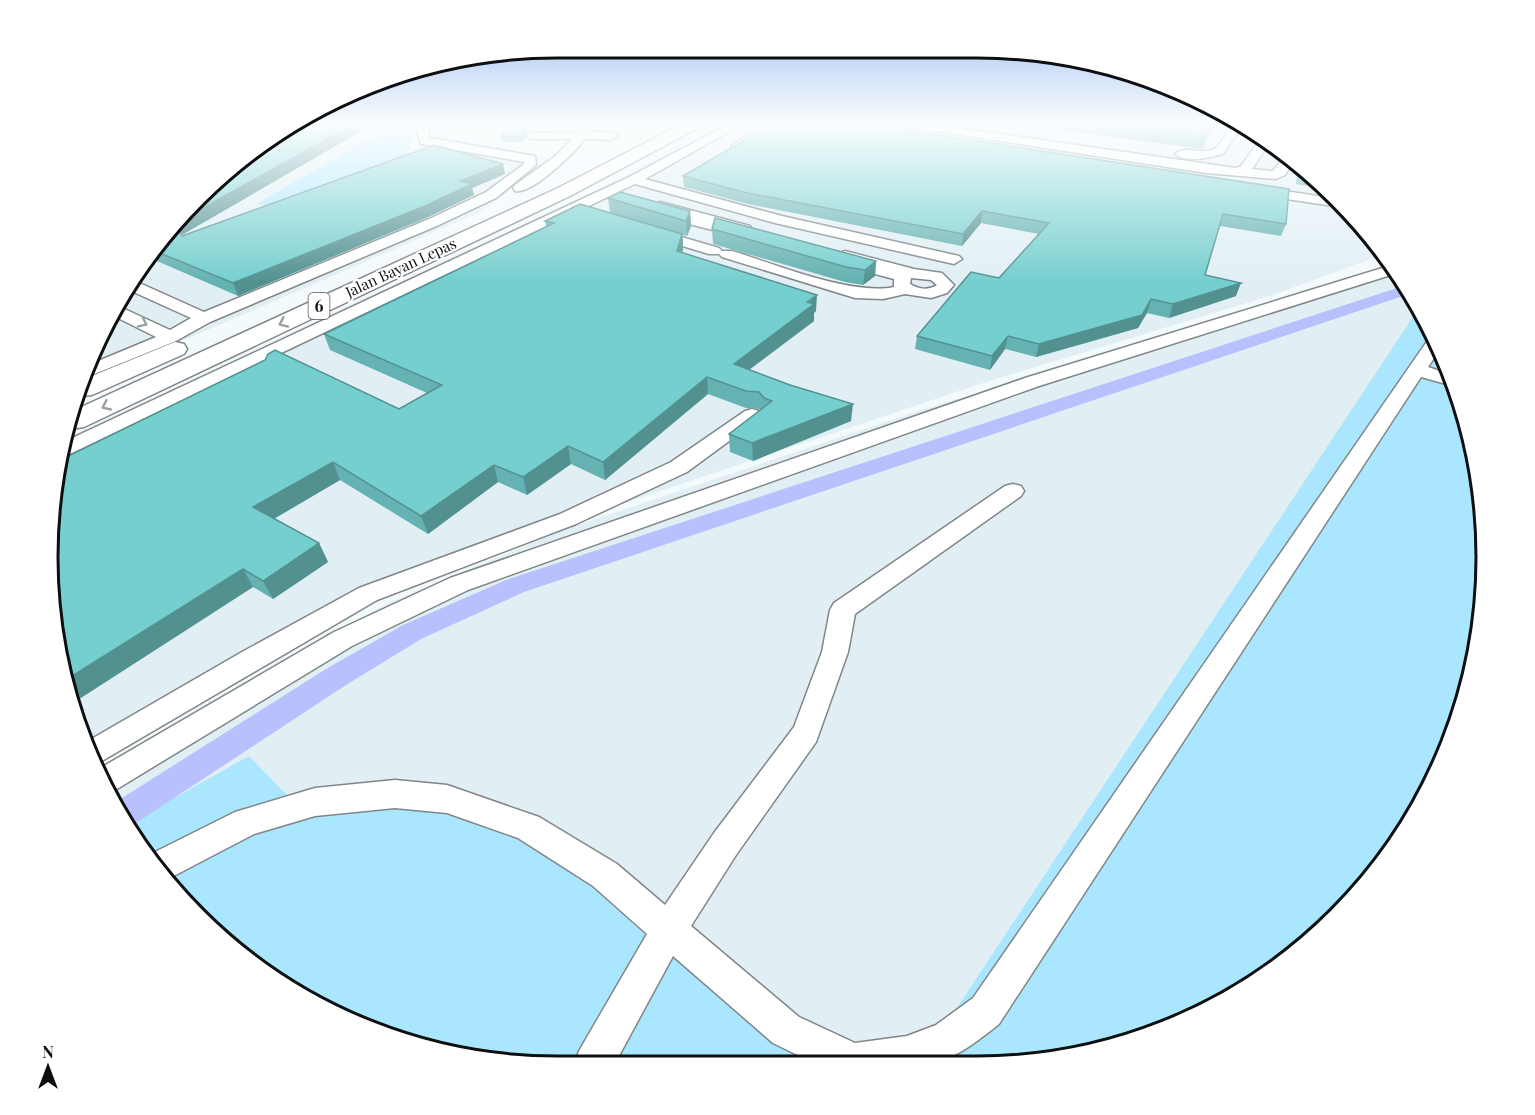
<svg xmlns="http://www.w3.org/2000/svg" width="1535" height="1115" viewBox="0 0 1535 1115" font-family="'Playfair Display',serif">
	<rect width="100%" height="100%" fill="#f3fafc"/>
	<!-- built -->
	<g fill="#e1eff5">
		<polygon points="294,125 433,125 433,134 549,157 511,190 478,213 85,383 100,332 175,221 275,134"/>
		<polygon points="713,125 1243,125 1361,222 1384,254 1273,295 986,382 361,591 249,654 91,750 52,624 52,491 69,437 619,179"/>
		<polygon points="1392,265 1419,303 1460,394 1483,491 1486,591 1470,690 1434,783 1381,868 1203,1015 1044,1063 525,1066 426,1050 332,1015 247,961 174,893 100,783 97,772 388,603 566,529 921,410"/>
	</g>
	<!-- green -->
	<g fill="#aae7fe">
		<polygon points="414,125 407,157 271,206 256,204 393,126"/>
		<polygon points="1420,306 1460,394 1483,491 1486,591 1470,690 1434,783 1381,868 1313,941 1203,1015 1044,1063 885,1064 939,1035"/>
		<polygon points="249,756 298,806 400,794 535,829 763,1033 835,1064 525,1066 426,1050 332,1015 247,961 174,893 128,824"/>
	</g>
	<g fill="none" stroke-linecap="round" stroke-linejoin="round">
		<!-- canal -->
		<polygon fill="#b8c1fe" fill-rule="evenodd" points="1406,285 1412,293 524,592 421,639 346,685 133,825 130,826 114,803 326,669 403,625 506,580"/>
		<defs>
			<g id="minor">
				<polygon points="415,125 427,125 430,138 535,156 536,165 496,198 439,225 210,322 176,341 87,377 91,364 156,337 112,315 118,306 170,330 191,318 129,290 135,281 204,312 429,219 486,192 524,164 524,162 421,144"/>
				<path d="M584,125H596L591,132H612L618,136L612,140L585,139C575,152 532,195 515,191L513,188L515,185L554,157L573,139H531L527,137V133L579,132Z"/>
				<polygon points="727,125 741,125 645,179 782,216 959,256 962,259 954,264 775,223 635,184 72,453 63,455 68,440 629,177"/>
				<polygon points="766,125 780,125 740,151 732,151 732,145"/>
				<polygon points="911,125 939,125 1236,168 1241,166 1260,139 1268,145 1252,169 1273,171 1283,158 1291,165 1285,175 1276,179 1206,173 917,128"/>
				<path d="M1232,125H1243L1223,154C1209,157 1187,164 1175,154C1185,145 1202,155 1214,149C1221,145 1227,132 1232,125Z"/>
				<polygon points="1258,187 1331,198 1339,204 1333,206 1253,194 1251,191"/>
				<polygon points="660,202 750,226 752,229 748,237 743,238 655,215 653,206"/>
				<path d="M651,228L719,248L722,251H732C775,264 852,296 894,287V279L841,265L837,256L840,253L845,251L914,269L942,273L954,285L947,293L931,298L905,294L883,299L855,298L722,257L719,254H709L646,235L644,232L646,229ZM911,278L931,280L937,285C927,291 919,289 910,284Z"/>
				<polygon points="1392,265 1397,273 1039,386 468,590 352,646 112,792 108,794 100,783 97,770 334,632 450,578 1025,378"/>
				<path d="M1434,336L1440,349L1428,367L1451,375L1457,387L1421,377L999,1024C979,1040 961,1054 937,1063L816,1064L773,1043L673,956L614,1065L574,1066L579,1051L647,934L593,886L518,838L447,813L395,808L315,816L254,834L166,880L149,855L235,812L315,788L395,780L447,785L539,817L617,864L665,905L714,833L794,727L822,652L830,610L834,603L1005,486L1013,484L1021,486L1024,491L1021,496L855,614L848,652L816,742L736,855L691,926L799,1017L855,1043L907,1036L936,1025L973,998L1430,337Z"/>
				<polygon points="752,409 759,411 762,415 759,419 687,472 576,524 377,600 95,765 88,741 242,652 359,588 560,514 671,462 745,411"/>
			</g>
			<g id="highway">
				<polygon points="680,125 700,125 698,128 570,196 84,427 71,429 77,409 558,188"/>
				<polygon points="175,342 184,344 187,349 184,354 92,395 81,396 87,378"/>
			</g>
		</defs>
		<!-- minor casing -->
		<use href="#minor" stroke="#808688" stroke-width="3"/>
		<!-- highway casing -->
		<use href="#highway" stroke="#808688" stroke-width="3"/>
		<!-- minor -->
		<use href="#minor" fill="#fff" fill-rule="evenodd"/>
		<!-- highway -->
		<use href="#highway" fill="#fff" fill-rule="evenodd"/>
	</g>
	<!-- wall -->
	<g fill="#65b2b2">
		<polygon points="508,125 530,131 525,131 524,142 502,142 501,137"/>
		<polygon points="881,125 916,125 915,130"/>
		<polygon points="1022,125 1192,125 1191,126 1194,129 1209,133 1203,149"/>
		<polygon points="1207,125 1216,125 1211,133 1205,131"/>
		<polygon points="760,131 1286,224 1281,236 1220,226 1205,275 1236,296 1169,318 1147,313 1138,328 1036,357 1005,349 990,370 915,349 917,336 999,278 1039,234 981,223 962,246 748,204 684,187 683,176"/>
		<polygon points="1297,170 1319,188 1296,184"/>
		<polygon points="505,174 472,188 474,195 428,217 238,296 150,258 175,221 182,236"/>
		<polygon points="608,198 690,211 691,226 687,236 683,235 683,249 682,253 816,311 814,313 814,321 749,370 851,421 753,461 730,452 729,434 760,410 760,409 746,408 708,394 605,480 571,464 527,495 498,482 428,534 340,480 274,519 319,543 328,562 273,599 253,587 76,701 52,624 265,360 399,409 427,393 330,350 324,334 546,227 545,221 610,212"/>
		<polygon points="712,229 876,261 875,276 863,285 845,282 713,244"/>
	</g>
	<!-- shaded-wall -->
	<g fill="#539191">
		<polygon points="352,125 372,125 182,235 176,223"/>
		<polygon points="530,125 533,125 530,131 525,131 524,142 523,136 524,126"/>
		<polygon points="503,164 505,174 472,188 474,195 428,217 238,296 233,283 460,181"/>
		<polygon points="690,211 691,226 687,236 686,221"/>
		<polygon points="982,211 981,223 962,246 963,234"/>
		<polygon points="682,234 683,249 678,266 677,251"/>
		<polygon points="876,261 875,276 863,285 865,270"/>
		<polygon points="1241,283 1236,296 1169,318 1173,304"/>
		<polygon points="817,295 816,311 814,313 814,321 734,381 734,364"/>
		<polygon points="1151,299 1147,313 1138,328 1036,357 1039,344"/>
		<polygon points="1008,336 1005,349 990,370 992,356"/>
		<polygon points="707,377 708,394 605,480 603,462"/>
		<polygon points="853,404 851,421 753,461 752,443"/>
		<polygon points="568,446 571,464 527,495 523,477"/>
		<polygon points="333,462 340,480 263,525 253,507"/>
		<polygon points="494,465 498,482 428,534 421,516"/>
		<polygon points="319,543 328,562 273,599 263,581"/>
		<polygon points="243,569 253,587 76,701 69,678"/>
	</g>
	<!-- building -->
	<g fill="#76cfcf" stroke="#539191" stroke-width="1.5">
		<polygon points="294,125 352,125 176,223 182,236 434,145 503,164 460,181 472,184 425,206 233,283 155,251 175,221 275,134"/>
		<polygon points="508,125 530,125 524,126 523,136 501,137"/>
		<polygon points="798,125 874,125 1289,189 1286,224 1223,214 1205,275 1241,283 1173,304 1151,299 1142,315 1039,344 1008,336 992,356 917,336 971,272 999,278 1049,223 982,211 963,234 747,193 683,176 760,131 787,131"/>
		<polygon points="1104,125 1190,125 1194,129 1209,133 1206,138"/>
		<polygon points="620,192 690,211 686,221 608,198"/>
		<polygon points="580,204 682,234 677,251 817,295 807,302 814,304 734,364 790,385 853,404 752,443 729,434 772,401 764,398 759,392 746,391 707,377 603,462 568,446 523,477 494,465 421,516 333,462 253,507 319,543 263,581 243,569 69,678 52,624 52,491 62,459 265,360 268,354 275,350 399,409 442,385 324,334 554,223 545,221"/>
		<polygon points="715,218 876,261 865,270 846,267 712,229"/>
	</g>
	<!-- one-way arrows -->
	<defs><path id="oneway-chevron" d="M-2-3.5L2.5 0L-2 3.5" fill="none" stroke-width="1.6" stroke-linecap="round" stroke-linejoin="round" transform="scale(1.5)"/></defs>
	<g stroke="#9e9f9f">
		<use href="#oneway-chevron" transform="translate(143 323) rotate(26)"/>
		<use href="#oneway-chevron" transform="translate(283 323) rotate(155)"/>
		<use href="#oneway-chevron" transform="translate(106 406) rotate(155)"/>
	</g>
	<!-- sky -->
	<linearGradient id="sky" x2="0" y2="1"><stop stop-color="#95b9f1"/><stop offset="0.44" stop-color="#fafdfe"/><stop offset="1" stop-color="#fafdfe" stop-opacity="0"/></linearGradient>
	<rect width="1535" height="281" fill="url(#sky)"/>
	<g text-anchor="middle" stroke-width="4.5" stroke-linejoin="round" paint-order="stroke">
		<!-- far-street labels -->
		<g font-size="15" fill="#0d0f10" stroke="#fff">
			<text transform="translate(401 268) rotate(-25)" y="5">Jalan Bayan Lepas</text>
		</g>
		<!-- shield labels -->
		<rect fill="#fff" stroke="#565758" stroke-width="1.5" x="308.5" y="293" width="21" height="26" rx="4.5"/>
		<g font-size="16" font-weight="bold" fill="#0d0f10">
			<text x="319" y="312">6</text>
		</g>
	</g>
	<!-- crop -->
	<path d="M0 0H1535V1115H0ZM557 58H977A499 499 0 0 1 1476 557V557A499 499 0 0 1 977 1056H557A499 499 0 0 1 58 557V557A499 499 0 0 1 557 58Z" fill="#fff" fill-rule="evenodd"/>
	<path fill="none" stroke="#0d0f10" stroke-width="3" d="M557 58H977A499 499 0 0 1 1476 557V557A499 499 0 0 1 977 1056H557A499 499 0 0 1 58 557V557A499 499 0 0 1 557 58Z"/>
	<!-- north arrow -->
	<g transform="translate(48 1067)" stroke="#ffffff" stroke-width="4.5" paint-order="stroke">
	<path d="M0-4.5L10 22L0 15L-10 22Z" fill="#0d0f10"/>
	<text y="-9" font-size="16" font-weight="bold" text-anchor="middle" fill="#0d0f10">N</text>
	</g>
</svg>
